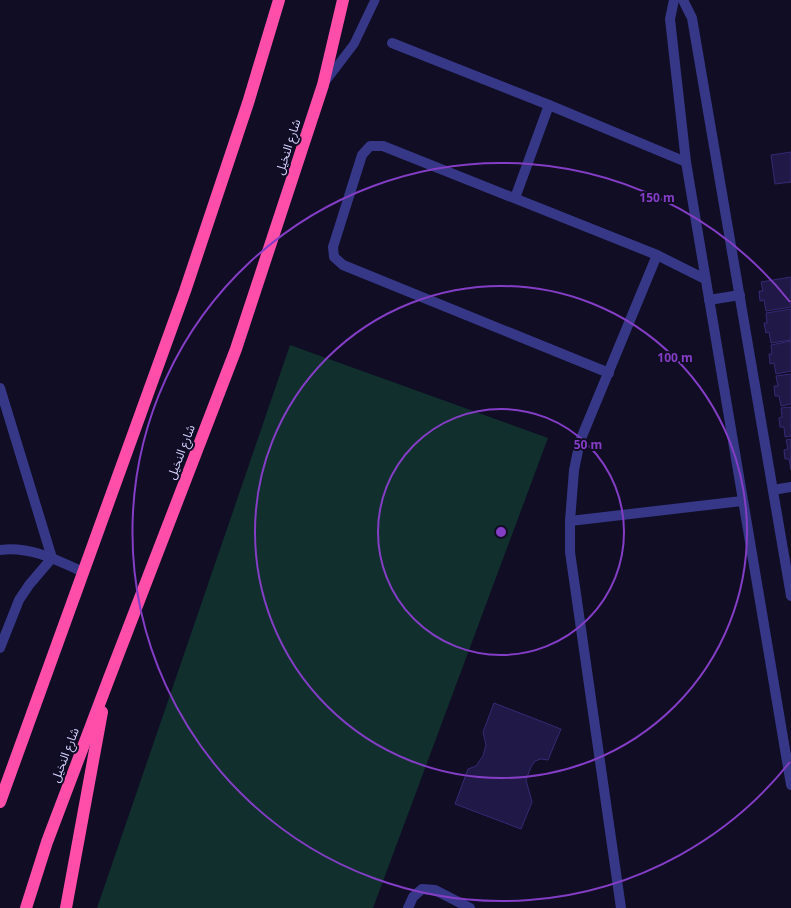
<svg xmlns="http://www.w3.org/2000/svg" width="791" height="908" viewBox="0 0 791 908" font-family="'Noto Sans','Noto Sans Arabic',sans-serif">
	<rect width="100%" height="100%" fill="#100d25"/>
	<!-- green -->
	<polygon fill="#102f2d" points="290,345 548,438 373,908 97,908"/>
	<!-- building -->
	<g fill="#201947" stroke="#352a74">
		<polygon points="791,152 791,182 775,184 771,155"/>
		<polygon points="791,277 791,307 766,311 764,300 760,301 759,291 763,291 761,282"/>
		<polygon points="791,309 791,340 771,343 769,332 766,333 764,323 767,323 766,313"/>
		<polygon points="791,341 791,371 776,374 774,363 770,364 769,354 772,354 771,345"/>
		<polygon points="791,374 791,404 781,406 779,396 775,396 774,386 778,386 776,376"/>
		<polygon points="791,407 791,436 785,437 784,427 780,427 779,418 782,417 781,408"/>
		<polygon points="791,439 791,470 789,459 785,459 784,450 788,449 786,440"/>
		<polygon points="494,703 561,729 548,760 541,759 535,761 531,767 526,780 532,802 521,829 455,804 468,769 476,766 483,756 486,745 483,732"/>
	</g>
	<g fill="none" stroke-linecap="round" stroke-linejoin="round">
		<!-- lane -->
		<polyline stroke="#363786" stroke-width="9" points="325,82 354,44 375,0"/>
		<!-- street -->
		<g stroke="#363786" stroke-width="10">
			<polyline points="674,0 670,19 686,162 791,785"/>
			<polyline points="683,0 692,18 791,596"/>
			<polyline points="392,43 549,105 686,162"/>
			<polyline points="515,198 549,105"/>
			<polyline points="709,300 740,295"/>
			<polyline points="609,373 343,265 334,257 333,247 362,155 370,146 383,146 657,255 705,279"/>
			<polyline points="0,388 52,558 29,585 19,600 0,648"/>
			<polyline points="773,490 791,487"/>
			<polyline points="570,521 742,501"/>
			<path d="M0,550C30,546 57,560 83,572"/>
			<polyline points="408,908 413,897 422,889 435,890 470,908"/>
			<polyline points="621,908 570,552 570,521 574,470 580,441 657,255"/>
		</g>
		<!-- highway -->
		<g stroke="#ff4daa" stroke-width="12">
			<polyline points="0,802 185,291 248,103 279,0"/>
			<polyline points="26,908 47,842 108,681 236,349 323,85 343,0"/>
			<polyline points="66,908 102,712"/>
		</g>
	</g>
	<!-- distance rings -->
	<g fill="none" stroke="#843dc5" stroke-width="2">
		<circle cx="501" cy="532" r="123"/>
		<circle cx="501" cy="532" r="246"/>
		<path d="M790 762A369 369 0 1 1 790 302"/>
	</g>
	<g text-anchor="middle" stroke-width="4" stroke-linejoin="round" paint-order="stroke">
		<!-- street labels -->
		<g font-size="12" fill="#d5d2ff" stroke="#100d25">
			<text transform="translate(288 147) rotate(-72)" y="4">شارع النخيل</text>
			<text transform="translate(181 452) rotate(-69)" y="4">شارع النخيل</text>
			<text transform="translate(65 755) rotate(-69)" y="4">شارع النخيل</text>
		</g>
	</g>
	<circle cx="501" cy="532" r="6" fill="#843dc5" stroke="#100d25" stroke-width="2"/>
	<g font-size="12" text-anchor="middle" font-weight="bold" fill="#843dc5" stroke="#100d25" stroke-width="4" stroke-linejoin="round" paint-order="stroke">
		<text x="657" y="202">150 m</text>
		<text x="675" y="362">100 m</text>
		<text x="588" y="449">50 m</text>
	</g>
</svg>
